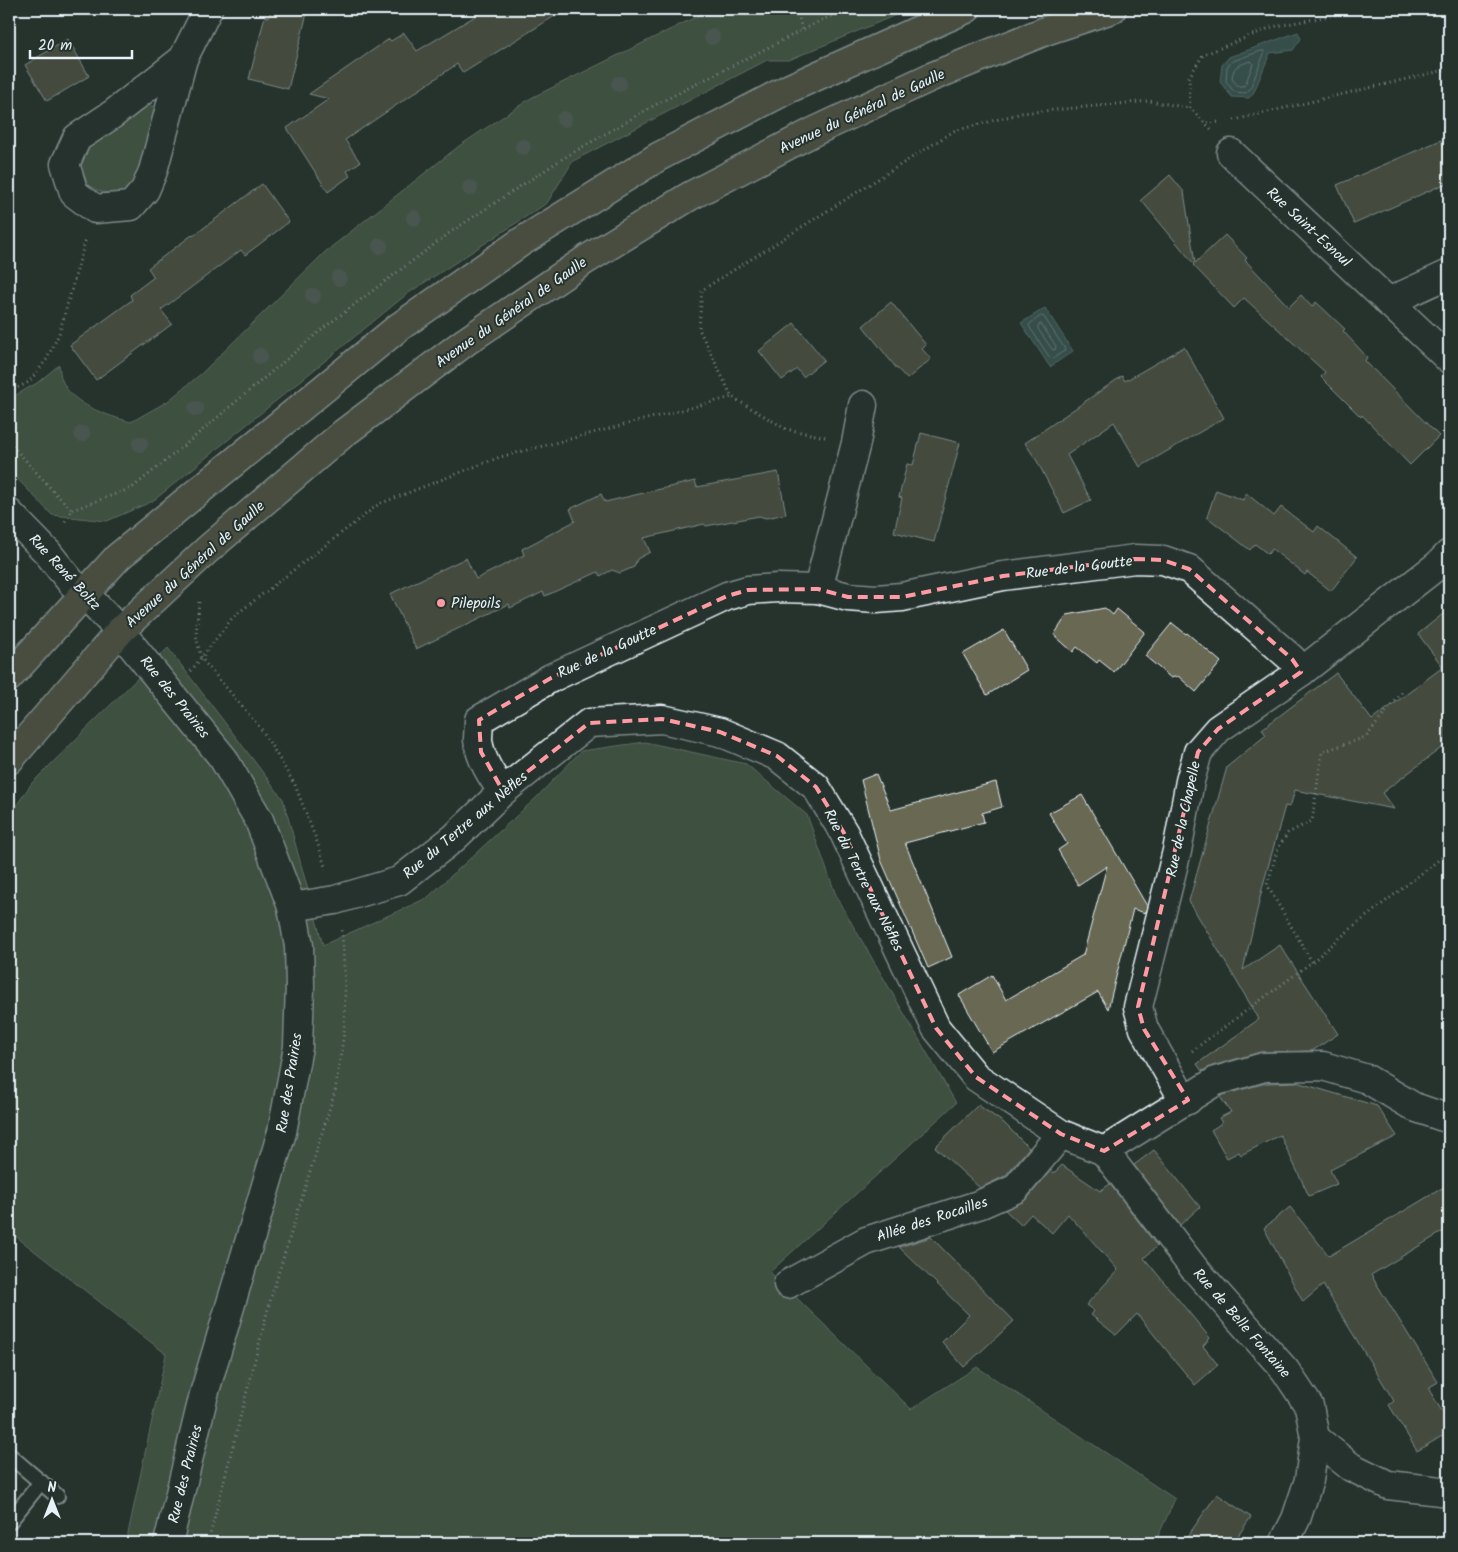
<svg xmlns="http://www.w3.org/2000/svg" width="1458" height="1552" viewBox="0 0 1458 1552" font-family="Kalam,sans-serif">
	<rect width="100%" height="100%" fill="#26332d"/>
	<filter id="ink" filterUnits="userSpaceOnUse"><feTurbulence type="fractalNoise" baseFrequency=".02" numOctaves="2"/><feDisplacementMap in="SourceGraphic" scale="10" xChannelSelector="R" yChannelSelector="G"/><feConvolveMatrix kernelMatrix="1 2 1 2 8 2 1 2 1" color-interpolation-filters="sRGB"/></filter>
	<g filter="url(#ink)">
		<!-- green -->
		<g fill="#5c7358" stroke="#a2b2a8">
			<path d="M712,9H910L789,60H767L573,161L547,203L407,294L153,501L107,521L52,515L9,470V399L37,383L59,365C60,369 60,376 62,380C71,405 109,416 131,422L168,401L202,373L325,252L459,146L531,98Z"/>
			<polygon points="147,105 155,107 138,175 124,194 101,192 85,183 81,166 88,148"/>
			<polygon points="168,648 283,799 323,945 427,898 536,798 581,751 645,742 746,764 807,815 837,898 956,1103 770,1272 911,1409 977,1367 1175,1499 1155,1543 126,1543 166,1354 9,1231 9,816 32,783"/>
		</g>
		<!-- water -->
		<g fill="#4a6f6e" stroke="#89a3a5">
			<polygon points="1298,32 1301,39 1293,50 1270,53 1254,92 1249,98 1232,97 1220,82 1222,65 1229,57"/>
			<polygon points="1045,308 1073,351 1050,367 1021,323"/>
		</g>
		<g fill="none" stroke-linecap="round" stroke-linejoin="round">
			<!-- shore -->
			<g stroke="#a9bdc1" stroke-width="1">
				<polygon points="1261,51 1264,51 1264,54 1250,89 1246,93 1234,92 1226,81 1227,67 1231,62"/>
				<path d="M1250,61L1252,62L1253,64L1245,85L1243,86H1238L1232,79C1233,65 1238,66 1250,61Z"/>
				<polygon points="1041,316 1044,317 1065,349 1064,351 1052,359 1050,358 1029,326 1030,324"/>
				<polygon points="1041,324 1056,346 1055,350 1052,349 1038,329 1038,326"/>
			</g>
		</g>
		<!-- building -->
		<g fill="#686752" stroke="#e8f1f8">
			<polygon points="271,9 308,9 288,89 249,79 265,16 269,17"/>
			<polygon points="487,9 566,9 463,73 457,64 345,140 360,162 347,171 350,176 328,192 287,128 329,99 309,94 389,39 391,41 404,33 417,51"/>
			<polygon points="68,39 89,76 47,101 25,65"/>
			<polygon points="1441,140 1449,158 1449,182 1354,224 1337,185"/>
			<polygon points="1170,175 1184,192 1195,263 1225,235 1247,258 1245,260 1289,307 1301,295 1312,307 1316,302 1345,329 1343,331 1367,357 1365,361 1439,436 1410,465 1362,415 1361,417 1321,377 1325,372 1244,298 1234,308 1193,265 1194,264 1141,200"/>
			<polygon points="262,184 289,222 245,255 241,250 161,310 172,324 96,380 70,345 132,300 130,295 154,277 148,268 192,235 193,236"/>
			<polygon points="891,302 926,345 922,349 931,359 907,379 898,369 897,369 863,326"/>
			<polygon points="794,323 824,360 803,377 797,369 782,380 759,351"/>
			<polygon points="1184,347 1224,418 1140,467 1114,422 1067,455 1091,500 1064,513 1037,461 1025,443 1122,376 1125,381"/>
			<polygon points="921,433 960,443 934,542 894,532 902,498 899,497 907,464 913,465"/>
			<polygon points="778,472 786,514 766,518 759,516 706,526 704,524 644,538 650,552 637,559 634,567 620,573 612,570 600,576 598,572 545,596 543,592 510,608 509,604 416,649 390,594 466,558 476,579 524,555 522,549 575,521 570,509 601,494 605,502 695,481 697,487"/>
			<polygon points="1216,490 1243,500 1246,493 1274,516 1281,507 1314,532 1318,526 1357,557 1331,591 1307,572 1305,575 1272,549 1268,554 1255,544 1250,550 1207,517"/>
			<polygon points="1105,608 1113,615 1117,609 1145,632 1114,672 1099,660 1097,663 1077,647 1073,652 1054,635 1067,615"/>
			<polygon points="1449,609 1449,742 1382,793 1394,809 1295,790 1290,807 1285,806 1263,885 1243,970 1280,945 1338,1034 1312,1051 1260,1052 1212,1066 1202,1071 1197,1064 1259,1019 1189,901 1227,767 1266,735 1262,729 1336,673 1372,720 1443,667 1418,634"/>
			<polygon points="1172,623 1186,634 1187,633 1221,662 1196,692 1178,676 1171,678 1145,656"/>
			<polygon points="1004,630 1027,670 987,695 963,654"/>
			<polygon points="876,774 891,810 996,782 1002,807 982,813 984,822 905,843 952,957 928,968 881,860 861,780"/>
			<polygon points="1082,795 1147,906 1145,913 1133,909 1108,1009 1098,992 992,1052 959,995 992,975 1006,1000 1083,955 1107,866 1078,885 1058,850 1067,844 1049,813"/>
			<polygon points="1296,1082 1377,1106 1397,1136 1330,1170 1337,1184 1309,1196 1280,1135 1241,1155 1239,1152 1227,1158 1211,1130 1222,1123 1219,1118 1231,1112 1220,1097 1222,1095 1266,1083"/>
			<polygon points="978,1105 1004,1123 1029,1148 1005,1176 980,1188 935,1147"/>
			<polygon points="1154,1150 1200,1207 1180,1225 1134,1165"/>
			<polygon points="1062,1165 1100,1191 1110,1184 1157,1246 1144,1258 1210,1338 1203,1346 1218,1365 1195,1385 1137,1314 1116,1335 1091,1315 1094,1311 1086,1305 1118,1270 1068,1214 1052,1233 1031,1214 1021,1225 1005,1210 1027,1199 1051,1170 1054,1173"/>
			<polygon points="1449,1184 1449,1228 1371,1275 1438,1382 1428,1388 1449,1423 1449,1432 1417,1451 1389,1405 1394,1401 1323,1285 1303,1302 1264,1228 1290,1207 1329,1256"/>
			<polygon points="931,1237 1014,1321 964,1367 942,1342 969,1315 899,1247"/>
			<polygon points="1217,1494 1251,1517 1233,1543 1183,1543"/>
		</g>
		<g fill="none" stroke-linecap="round" stroke-linejoin="round">
			<defs>
				<g id="service">
					<polyline points="9,1455 57,1496"/>
					<polyline points="9,1522 41,1482"/>
				</g>
				<g id="minor">
					<polyline points="183,59 113,114 77,138 65,164 74,193 95,209 131,206 145,190 153,171 183,59 208,9"/>
					<polyline points="1231,153 1449,359"/>
					<polyline points="1388,302 1449,274"/>
					<polyline points="818,589 856,443 863,405"/>
					<polyline points="120,631 223,758 259,820 292,907 299,946 300,985 298,1047 282,1132 204,1394 168,1543"/>
					<path d="M503,791C492,778 480,758 478,740C478,734 479,726 479,720L551,678L727,596L748,590L778,588L818,589L848,597L876,599L902,597L1003,576L1135,559L1163,560L1189,569L1292,659L1301,672"/>
					<polyline points="292,907 335,900 399,881 454,838 503,791 589,723 662,719 720,732 777,756 816,787 844,833 936,1028 976,1077 1061,1134 1104,1151"/>
					<polyline points="1188,1100 1177,1088 1144,1029 1138,1007 1177,851 1190,781 1198,752 1218,729 1301,672 1438,565 1449,554"/>
					<polyline points="1104,1151 1193,1267 1285,1370 1309,1406 1315,1438 1309,1480 1296,1519 1284,1543"/>
					<polyline points="1104,1151 1216,1081 1264,1067 1323,1066 1367,1079 1414,1107 1449,1119"/>
					<polyline points="788,1284 866,1241 981,1204 1015,1189 1061,1134"/>
					<polyline points="1315,1438 1351,1467 1388,1485 1449,1492"/>
				</g>
				<polyline id="secondary" points="9,513 47,552 71,582 85,594 120,631"/>
				<g id="primary">
					<polyline points="9,677 118,557 399,327 521,242 658,157 790,88 966,9"/>
					<polyline points="9,760 120,631 207,550 344,433 465,342 587,259 690,196 813,132 931,77 1048,30 1112,9"/>
				</g>
			</defs>
			<!-- service casing -->
			<use href="#service" stroke="#e8f1f8" stroke-width="18"/>
			<!-- minor casing -->
			<use href="#minor" stroke="#e8f1f8" stroke-width="31"/>
			<!-- secondary casing -->
			<use href="#secondary" stroke="#e8f1f8" stroke-width="31"/>
			<!-- primary casing -->
			<use href="#primary" stroke="#e8f1f8" stroke-width="31"/>
			<!-- path -->
			<g stroke="#e8f1f8" stroke-width="3" stroke-dasharray="1 4" stroke-linecap="butt">
				<polyline points="797,9 802,30"/>
				<polyline points="1234,120 1449,69"/>
				<polyline points="1207,123 1220,122"/>
				<polyline points="1211,129 1190,108 1189,77 1203,55 1272,27 1366,9"/>
				<polyline points="9,392 29,382 47,359 59,334 86,238"/>
				<polyline points="825,437 786,429 732,397 699,329 702,290 954,131 1022,113 1149,101 1190,108"/>
				<polyline points="9,442 55,493 72,510 64,523"/>
				<polyline points="72,510 132,488 174,454 326,326 452,231 562,159 655,105 824,19 849,9"/>
				<polyline points="199,602 196,635 201,658 262,730 295,785 319,847 326,870"/>
				<polyline points="191,671 233,617 379,504 500,457 732,397"/>
				<polyline points="1312,962 1267,885 1278,848 1288,833 1312,821 1322,752 1366,737 1402,692"/>
				<polyline points="1192,1051 1312,962 1354,926 1449,852"/>
				<polyline points="208,1543 270,1301 335,1091 344,1033 345,989 342,930"/>
			</g>
			<!-- service -->
			<use href="#service" stroke="#26332d" stroke-width="14"/>
			<!-- minor -->
			<use href="#minor" stroke="#26332d" stroke-width="28"/>
			<!-- secondary -->
			<use href="#secondary" stroke="#26332d" stroke-width="28"/>
			<!-- primary -->
			<use href="#primary" stroke="#716e59" stroke-width="28"/>
		</g>
		<!-- trees -->
		<g fill="#728079">
			<circle cx="712" cy="37" r="8"/>
			<circle cx="619" cy="84" r="8"/>
			<circle cx="564" cy="119" r="8"/>
			<circle cx="523" cy="147" r="8"/>
			<circle cx="470" cy="188" r="8"/>
			<circle cx="414" cy="218" r="8"/>
			<circle cx="380" cy="246" r="8"/>
			<circle cx="339" cy="278" r="8"/>
			<circle cx="313" cy="296" r="8"/>
			<circle cx="260" cy="356" r="8"/>
			<circle cx="196" cy="409" r="8"/>
			<circle cx="82" cy="434" r="8"/>
			<circle cx="140" cy="444" r="8"/>
		</g>
	</g>
	<!-- marked area -->
	<path d="M0 0H1458V1552H0ZM1135,559L1163,560L1189,569L1292,659L1301,672L1218,729L1198,752L1138,1007L1144,1029L1188,1100L1104,1151L1061,1134L976,1077L936,1028L844,833L816,787L777,756L720,732L662,719L589,723L503,791L481,752L479,720L551,678L727,596L748,590L818,589L848,597H902L1003,576Z" fill="#26332d" fill-opacity=".55" fill-rule="evenodd"/>
	<path fill="none" stroke="#ff9aa2" stroke-width="4" stroke-dasharray="10 6" stroke-linejoin="round" d="M1135,559L1163,560L1189,569L1292,659L1301,672L1218,729L1198,752L1138,1007L1144,1029L1188,1100L1104,1151L1061,1134L976,1077L936,1028L844,833L816,787L777,756L720,732L662,719L589,723L503,791L481,752L479,720L551,678L727,596L748,590L818,589L848,597H902L1003,576Z"/>
	<!-- markers -->
	<circle fill="#ff9aa2" stroke="#26332d" stroke-width="2" cx="441" cy="603" r="5"/>
	<g text-anchor="middle" stroke-width="4" stroke-linejoin="round" paint-order="stroke">
		<!-- street labels -->
		<g font-size="15" fill="#e8f1f8" stroke="#26332d">
			<text transform="translate(862 111) rotate(-25)" y="5">Avenue du Général de Gaulle</text>
			<text transform="translate(1309 227) rotate(43)" y="5">Rue Saint-Esnoul</text>
			<text transform="translate(511 312) rotate(-35)" y="5">Avenue du Général de Gaulle</text>
			<text transform="translate(195 564) rotate(-42)" y="5">Avenue du Général de Gaulle</text>
			<text transform="translate(1079 567) rotate(-7)" y="5">Rue de la Goutte</text>
			<text transform="translate(65 572) rotate(47)" y="5">Rue René Boltz</text>
			<text transform="translate(607 651) rotate(-25)" y="5">Rue de la Goutte</text>
			<text transform="translate(175 697) rotate(51)" y="5">Rue des Prairies</text>
			<text transform="translate(1183 819) rotate(-78)" y="5">Rue de la Chapelle</text>
			<text transform="translate(465 825) rotate(-40)" y="5">Rue du Tertre aux Nèfles</text>
			<text transform="translate(864 880) rotate(63)" y="5">Rue du Tertre aux Nèfles</text>
			<text transform="translate(289 1083) rotate(-81)" y="5">Rue des Prairies</text>
			<text transform="translate(932 1219) rotate(-18)" y="5">Allée des Rocailles</text>
			<text transform="translate(1242 1323) rotate(49)" y="5">Rue de Belle Fontaine</text>
			<text transform="translate(185 1474) rotate(-76)" y="5">Rue des Prairies</text>
		</g>
		<!-- poi labels -->
		<g font-size="15" fill="#e8f1f8" stroke="#26332d" text-anchor="start">
			<text x="451" y="608">Pilepoils</text>
		</g>
	</g>
	<!-- margin -->
	<rect width="1458" height="1552" fill="none" stroke="#26332d" stroke-width="30"/>
	<rect x="15" y="15" width="1428" height="1522" fill="none" stroke="#e8f1f8" stroke-width="2" filter="url(#ink)"/>
	<!-- north arrow -->
	<g transform="translate(52 1500)" stroke="#26332d" stroke-width="4" paint-order="stroke">
	<path d="M0-4L9 19L0 12L-9 19Z" fill="#e8f1f8"/>
	<text y="-8" font-size="14" font-weight="bold" text-anchor="middle" fill="#e8f1f8">N</text>
	</g>
	<!-- scale -->
	<path d="M30 50v8h102v-8" fill="none" stroke="#e8f1f8" stroke-width="2.5"/>
	<text x="38" y="50" font-size="15" fill="#e8f1f8" stroke="#26332d" stroke-width="4" paint-order="stroke">20 m</text>
</svg>
